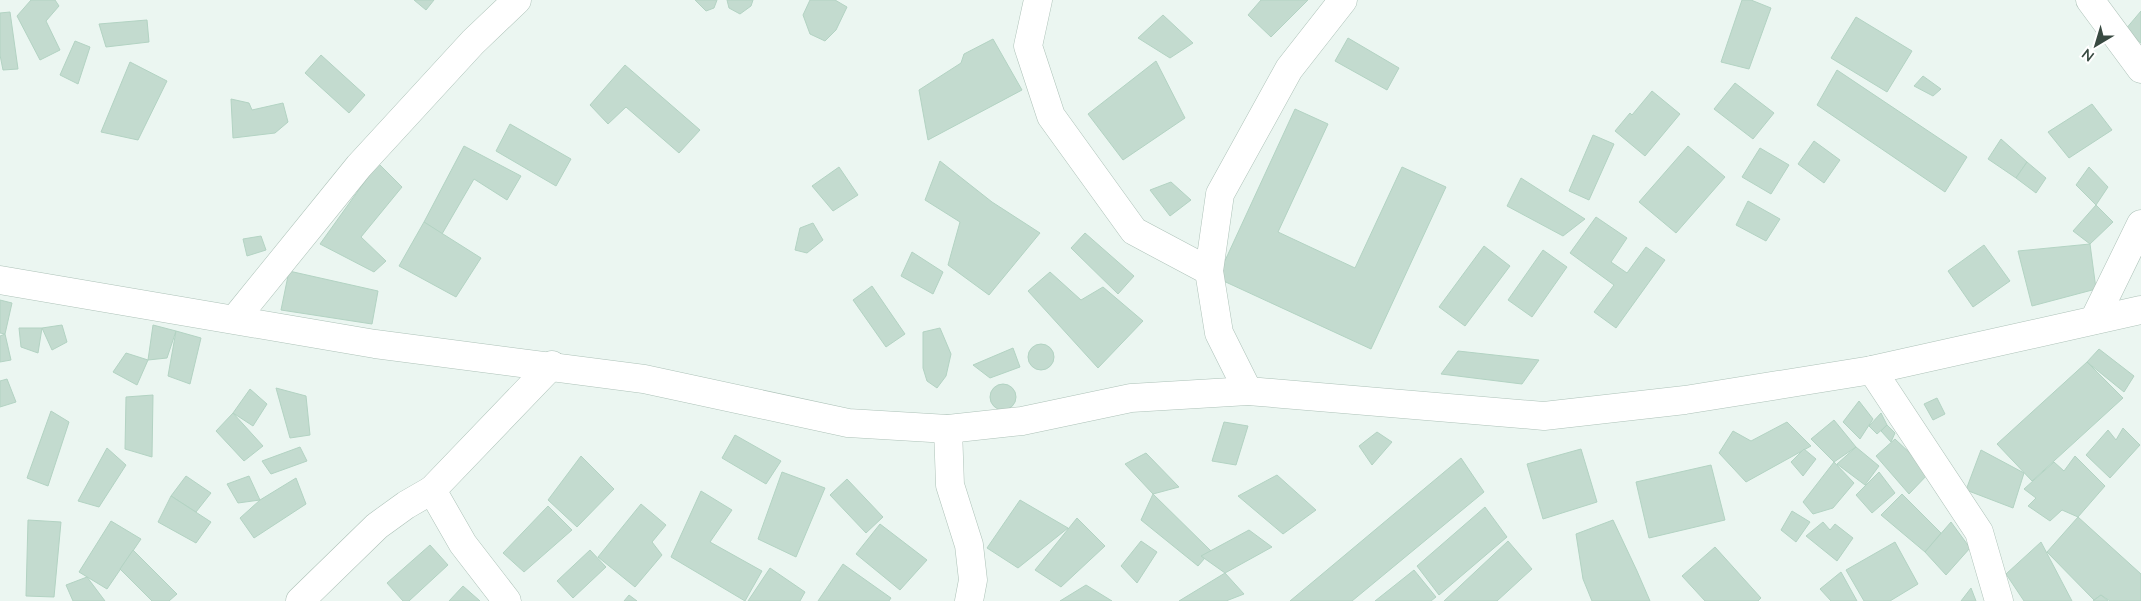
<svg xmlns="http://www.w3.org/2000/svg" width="2141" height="601" viewBox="0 0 2141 601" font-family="Lato,sans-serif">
	<rect width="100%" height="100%" fill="#ebf6f1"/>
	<!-- building -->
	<g fill="#c3dbcf" stroke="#b3d3c3">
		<polygon points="31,0 55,0 59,6 46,21 60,50 40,60 17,16"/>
		<polygon points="414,0 434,0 426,10"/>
		<polygon points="695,0 717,0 714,8 706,11"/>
		<polygon points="727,0 753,0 751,6 740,14 729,8"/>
		<polygon points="810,0 835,0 847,7 836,30 825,41 810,34 803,15"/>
		<polygon points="1261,0 1308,0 1271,37 1248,15"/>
		<polygon points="1742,0 1751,0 1771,8 1749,69 1721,62"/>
		<polygon points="2141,11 2141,43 2125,30"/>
		<polygon points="10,12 18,69 3,70 0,55 0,13"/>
		<polygon points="1163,15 1193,43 1170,58 1138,38"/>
		<polygon points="1856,17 1912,51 1887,92 1831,58"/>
		<polygon points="147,20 149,42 106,47 99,24"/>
		<polygon points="1348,38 1399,68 1387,90 1335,61"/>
		<polygon points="993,39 1022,90 928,140 919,90 961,63 964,54"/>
		<polygon points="75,41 90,47 78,84 60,75"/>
		<polygon points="321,55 365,95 349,113 305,73"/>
		<polygon points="1156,61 1185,118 1123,160 1088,114"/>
		<polygon points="130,62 167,81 138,140 101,132"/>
		<polygon points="625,65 700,130 679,153 626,107 608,124 590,105"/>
		<polygon points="1837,70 1967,157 1945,192 1817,105"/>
		<polygon points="1923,76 1941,89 1933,96 1914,86"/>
		<polygon points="1735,83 1774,113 1753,139 1714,109"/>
		<polygon points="1652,91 1680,114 1645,156 1615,131 1630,113 1632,115"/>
		<polygon points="231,99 249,103 252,110 283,103 288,122 275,133 233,138"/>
		<polygon points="2092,104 2112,130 2069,158 2048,132"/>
		<polygon points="1295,109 1328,124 1278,232 1355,268 1402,167 1446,187 1371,349 1217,278"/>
		<polygon points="510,124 571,159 556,186 496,151"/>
		<polygon points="1593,135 1614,144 1589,200 1569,191"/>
		<polygon points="2001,139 2027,162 2016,178 1988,159"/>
		<polygon points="1814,141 1840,160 1824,183 1798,164"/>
		<polygon points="464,146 521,176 507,200 474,179 442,234 424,222"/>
		<polygon points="1688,146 1725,177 1676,233 1639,202"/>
		<polygon points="1760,148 1789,165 1771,194 1742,177"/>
		<polygon points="940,161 992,202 1040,233 989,295 948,265 960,222 925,200"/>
		<polygon points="2027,162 2046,178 2036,193 2016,178"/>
		<polygon points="378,163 402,187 361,237 386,261 374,272 320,244"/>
		<polygon points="839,167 858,195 833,211 812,186"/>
		<polygon points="2089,167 2108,187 2096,205 2076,185"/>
		<polygon points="1521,178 1585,219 1563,236 1507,206"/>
		<polygon points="1171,182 1191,200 1170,216 1150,190"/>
		<polygon points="1748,201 1780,219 1766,241 1736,225"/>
		<polygon points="2096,205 2113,222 2090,244 2073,231"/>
		<polygon points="1596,217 1627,238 1611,262 1627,273 1646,247 1665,260 1616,328 1594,312 1614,285 1570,253"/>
		<polygon points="424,222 481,258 456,297 399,266"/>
		<polygon points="813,223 823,240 807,253 795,250 800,228"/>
		<polygon points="1085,233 1134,276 1118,294 1071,248"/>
		<polygon points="261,236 266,250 247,256 243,239"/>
		<polygon points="2090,244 2096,289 2032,306 2018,251"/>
		<polygon points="1984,245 2010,281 1973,307 1948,271"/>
		<polygon points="1484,246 1510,266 1465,326 1439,307"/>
		<polygon points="1543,250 1567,267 1532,317 1508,300"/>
		<polygon points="912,252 943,272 933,294 901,276"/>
		<polygon points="289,271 378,291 372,324 281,310"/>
		<polygon points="1050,272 1081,300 1103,287 1143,321 1098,368 1028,291"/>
		<polygon points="872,286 905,334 886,347 853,300"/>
		<polygon points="0,300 12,303 5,334 0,333"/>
		<polygon points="62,325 67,342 52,350 42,328"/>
		<polygon points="153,325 176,331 167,358 148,360"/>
		<polygon points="19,328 42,328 38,353 21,347"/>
		<polygon points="940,328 951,354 946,376 937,388 927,381 923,368 923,332"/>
		<polygon points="176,331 201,338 190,384 168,376"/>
		<polygon points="5,334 11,360 0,362 0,336"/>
		<circle cx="1041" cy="357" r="13"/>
		<polygon points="1013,348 1020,367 990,378 973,365"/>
		<polygon points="2099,349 2134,376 2124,392 2087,362"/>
		<polygon points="1458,351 1539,360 1522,384 1441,374"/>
		<polygon points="126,353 148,360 137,385 113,372"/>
		<polygon points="2087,362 2123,398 2032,481 1997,444"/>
		<polygon points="7,379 16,402 0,407 0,381"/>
		<circle cx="1003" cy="397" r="13"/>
		<polygon points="276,388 306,396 310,435 290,438"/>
		<polygon points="250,389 267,404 253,426 233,413"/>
		<polygon points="153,395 152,457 125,449 126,397"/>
		<polygon points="1937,398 1945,414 1933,420 1924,404"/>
		<polygon points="1859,401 1873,419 1860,439 1843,422"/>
		<polygon points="51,411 69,422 48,486 27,478"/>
		<polygon points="233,413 263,446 244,461 216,431"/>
		<polygon points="1881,413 1887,425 1877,434 1869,426"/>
		<polygon points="1834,420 1856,447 1834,462 1811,439"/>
		<polygon points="1224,422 1248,426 1236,465 1212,461"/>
		<polygon points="1787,422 1811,446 1746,482 1719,453 1733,431 1751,441"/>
		<polygon points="1887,425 1895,433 1891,442 1881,431"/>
		<polygon points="2123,428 2140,445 2110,478 2086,455 2108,430 2116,440"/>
		<polygon points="1377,432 1392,442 1372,465 1359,446"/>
		<polygon points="735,435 781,461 766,484 722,458"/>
		<polygon points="1895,439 1930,472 1909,494 1876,456"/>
		<polygon points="300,447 307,461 271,474 262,461"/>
		<polygon points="1856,447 1879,466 1865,485 1837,464"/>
		<polygon points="107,448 126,465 99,507 78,501"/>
		<polygon points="1581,449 1597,502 1543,519 1527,464"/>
		<polygon points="1804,449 1816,459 1803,476 1791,462"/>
		<polygon points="1981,450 2024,473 2013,508 1966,490"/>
		<polygon points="1146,453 1179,487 1153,494 1125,464"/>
		<polygon points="581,456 614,489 577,527 548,500"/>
		<polygon points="2075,456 2105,486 2078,517 2062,510 2050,521 2028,506 2036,498 2024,489 2054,462 2064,471"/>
		<polygon points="1461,458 1484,492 1352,601 1290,601"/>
		<polygon points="1834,462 1854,483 1833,508 1813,514 1803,502"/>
		<polygon points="1711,465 1725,520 1649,538 1636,482"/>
		<polygon points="782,472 825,488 796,557 758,539"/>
		<polygon points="1879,472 1895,493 1872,513 1856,495"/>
		<polygon points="1277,475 1316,510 1283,534 1238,496"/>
		<polygon points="186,476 211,493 196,512 171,496"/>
		<polygon points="249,476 260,500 238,503 227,484"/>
		<polygon points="296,478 306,504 254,538 240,518 260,500"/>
		<polygon points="847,479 883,517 866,533 830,495"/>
		<polygon points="701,491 732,510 710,542 762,571 745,601 671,557"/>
		<polygon points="1153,494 1211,551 1198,566 1141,520"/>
		<polygon points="1902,494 1941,533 1925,552 1881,515"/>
		<polygon points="171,496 211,522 196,543 158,522"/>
		<polygon points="1020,500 1068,528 1018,568 987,548"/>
		<polygon points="641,504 666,525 652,542 662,555 635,587 598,557"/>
		<polygon points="548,506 572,530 524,572 503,553"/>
		<polygon points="1485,507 1507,537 1439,595 1417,566"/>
		<polygon points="1792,511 1810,522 1796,542 1781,530"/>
		<polygon points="2078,517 2141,574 2141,601 2110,601 2101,595 2094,600 2047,552"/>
		<polygon points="1077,518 1105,546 1061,587 1035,570"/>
		<polygon points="28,520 61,522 54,597 26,596"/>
		<polygon points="1613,520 1637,571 1650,601 1592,601 1583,579 1576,534"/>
		<polygon points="111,521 141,539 107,589 79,572"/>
		<polygon points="1823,522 1830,530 1835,524 1853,538 1837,561 1806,536"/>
		<polygon points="1951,522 1970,548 1946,575 1925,552"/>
		<polygon points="880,524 927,560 900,590 856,554"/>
		<polygon points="1249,530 1272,547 1225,573 1201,556"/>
		<polygon points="1141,541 1157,552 1137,583 1121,566"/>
		<polygon points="1508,541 1532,569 1497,601 1444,601"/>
		<polygon points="1895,542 1918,584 1890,601 1864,601 1846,570"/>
		<polygon points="2041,542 2072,601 2024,601 2006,574"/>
		<polygon points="430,545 448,565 409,601 403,601 387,583"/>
		<polygon points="1715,547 1761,598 1758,601 1705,601 1682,576"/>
		<polygon points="133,550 177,594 169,601 152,601 120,569"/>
		<polygon points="590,550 606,567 573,598 557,581"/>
		<polygon points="843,564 891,598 889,601 818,601"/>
		<polygon points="770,568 805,592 800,601 748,601"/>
		<polygon points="1414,570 1436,597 1431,601 1375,601"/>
		<polygon points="1841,572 1857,601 1831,601 1820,589"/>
		<polygon points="1225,573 1244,594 1226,601 1179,601"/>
		<polygon points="87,577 105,601 73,601 66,585"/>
		<polygon points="1086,585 1112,601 1060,601"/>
		<polygon points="463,586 480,601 449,601"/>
		<polygon points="1971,588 1976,601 1961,601"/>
		<polygon points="629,595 637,601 624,601"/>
		<polygon points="2101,595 2108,601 2093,601"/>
	</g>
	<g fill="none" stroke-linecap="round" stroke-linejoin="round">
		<defs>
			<g id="minor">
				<polyline points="1038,0 1028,46 1051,116 1134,231 1209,271"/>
				<polyline points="2090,0 2141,69"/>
				<polyline points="0,280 375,344 644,379 848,423 948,429 1022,421 1131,398 1248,391 1544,416 1685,400 1872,370 2141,310"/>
				<polyline points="235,319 359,166 473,42 517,0"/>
				<polyline points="2094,320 2141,224"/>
				<polyline points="1872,370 1979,532 1999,601"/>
				<polyline points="1248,391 1219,333 1209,271 1220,194 1289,69 1343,0"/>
				<polyline points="948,429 950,485 969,545 973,580 969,601"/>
				<polyline points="300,601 377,526 406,505 432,490"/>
				<polyline points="507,601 463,544 432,490 552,365"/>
			</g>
		</defs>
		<!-- minor casing -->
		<use href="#minor" stroke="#adc2b8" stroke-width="29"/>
		<!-- minor -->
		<use href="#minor" stroke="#fff" stroke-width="28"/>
	</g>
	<!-- north arrow -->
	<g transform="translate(2096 45) rotate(218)" stroke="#ffffff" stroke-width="4" paint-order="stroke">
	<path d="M0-4L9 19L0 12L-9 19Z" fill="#384a41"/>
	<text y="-8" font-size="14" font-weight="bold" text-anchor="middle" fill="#384a41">N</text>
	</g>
</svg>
